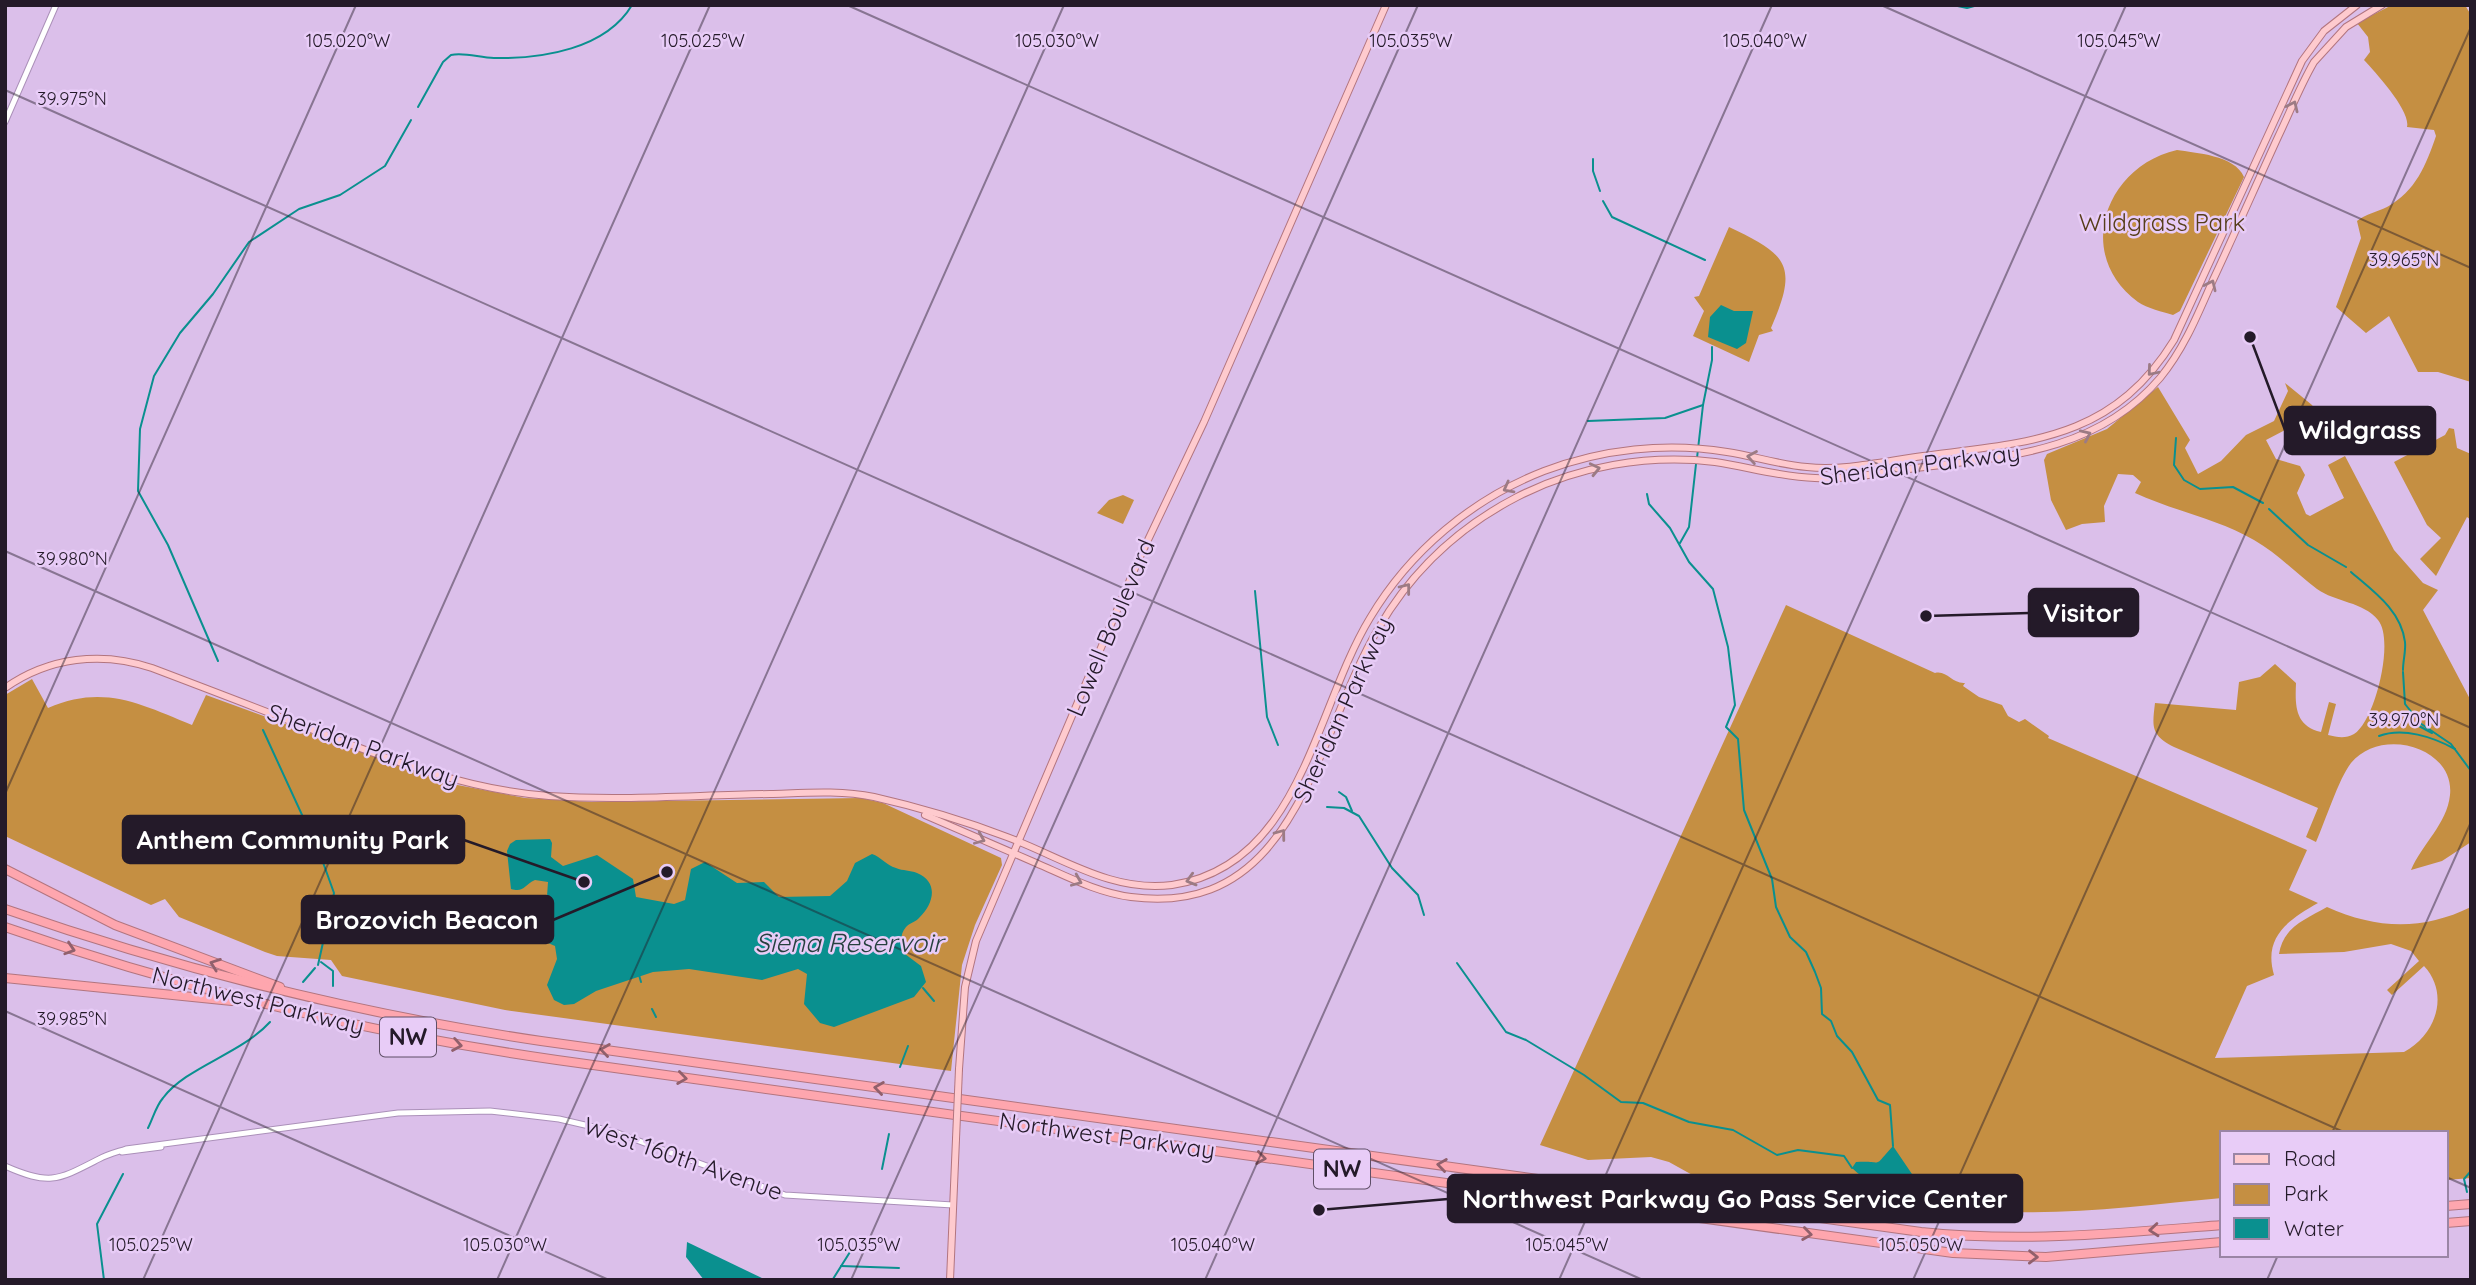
<svg xmlns="http://www.w3.org/2000/svg" width="2476" height="1285" viewBox="0 0 2476 1285" font-family="Quicksand,sans-serif">
	<rect width="100%" height="100%" fill="#dbbfea"/>
	<!-- green -->
	<g fill="#c58f42">
		<path d="M2392,5H2465L2471,15V382L2438,372H2418L2389,316L2366,333L2336,307L2361,238L2357,221C2366,214 2377,212 2387,207C2416,191 2426,165 2436,136L2434,130L2407,127C2411,111 2376,73 2364,60L2370,52L2368,37L2357,23Z"/>
		<path d="M2177,150C2195,153 2235,155 2244,177L2180,311L2173,315C2163,312 2147,308 2138,302C2073,254 2106,166 2177,150Z"/>
		<path d="M1729,227C1789,255 1798,266 1771,328L1773,331L1759,335L1749,362L1693,336L1704,311L1694,297L1699,296Z"/>
		<path d="M2285,383L2312,405L2338,444L2322,453L2304,420L2266,440L2276,459L2300,466L2305,475L2297,493L2306,514L2310,516L2344,498L2328,465L2345,456L2394,550L2423,583L2438,590L2423,610L2471,701V842L2442,861L2411,870C2422,844 2447,824 2450,795C2455,747 2381,726 2351,763C2339,778 2325,822 2316,842L2306,837L2318,808L2174,747C2151,735 2152,728 2155,703L2236,710L2239,682L2260,677L2275,664L2296,683C2295,706 2295,726 2321,732L2329,702L2336,704L2328,735C2337,737 2345,739 2354,734C2375,721 2395,640 2378,620C2364,602 2335,602 2317,589C2296,573 2278,554 2254,540C2218,519 2174,511 2135,493L2141,482L2133,475L2118,474L2104,506L2105,522L2082,524L2066,530L2051,500L2044,460L2047,454L2107,429L2158,387L2190,440L2185,448L2198,474L2221,461L2246,435L2274,421L2288,391Z"/>
		<polygon points="2449,428 2454,429 2457,448 2471,454 2471,520 2467,517 2436,576 2420,559 2441,538 2427,525 2394,462 2445,435"/>
		<polygon points="1123,495 1134,500 1123,524 1097,513 1109,500"/>
		<path d="M1786,605L1935,673C1947,670 1952,684 1965,683L1963,686L1979,697L2002,705L2008,716L2019,722L2025,719L2049,736L2048,738L2307,850L2289,890L2318,903C2288,920 2263,937 2274,975L2247,986L2215,1058L2404,1052C2436,1035 2450,994 2424,966L2392,995L2387,990L2419,961L2411,951L2391,944L2344,952L2279,954C2283,927 2306,919 2327,907C2376,929 2422,931 2471,907V1178L2446,1180V1133H2222V1198C2153,1204 2084,1214 2014,1212C1908,1209 1802,1190 1696,1177L1669,1162L1651,1157L1588,1160L1540,1145Z"/>
		<path d="M32,679L48,708C104,684 140,704 192,725L206,695L447,783L525,798L592,802L861,798L883,803L1001,858L1002,865L975,925L962,965L951,1071L505,1010L342,976L331,960L277,956L265,952L179,917L165,899L151,905L5,836V695Z"/>
	</g>
	<!-- water -->
	<g fill="#0a908f">
		<polygon points="1721,305 1734,311 1753,311 1746,343 1737,349 1708,337 1710,317"/>
		<path d="M550,839L552,843L551,857L563,866L597,855L633,879L636,897L674,904L685,900L691,869L705,862L737,883L764,882L779,897L830,896L847,881L855,863L872,854C881,857 886,865 896,868C903,871 910,870 917,873C939,882 934,904 919,918C916,922 909,923 906,927C899,935 901,945 905,954L921,966L926,982L914,997L834,1027L820,1023L804,1004L807,974L798,969L762,980L689,969L653,972L596,991L574,1004L564,1005L554,1000L547,985L557,959L555,946L523,932L521,925L529,912L543,914L546,911L548,882L535,880C524,885 524,893 511,889L507,851L510,844L516,840Z"/>
		<path d="M1893,1146L1914,1177L1913,1187C1890,1196 1869,1184 1852,1168L1856,1162C1886,1160 1871,1170 1893,1146Z"/>
		<polygon points="687,1242 766,1280 704,1280 686,1257"/>
	</g>
	<g fill="none" stroke-linecap="round" stroke-linejoin="round">
		<!-- stream -->
		<g stroke="#0a908f" stroke-width="2">
			<polyline points="1953,5 1967,8 1978,5"/>
			<path d="M418,107L443,62L451,55C465,52 480,58 494,58C542,59 606,49 632,5"/>
			<polyline points="1593,159 1593,171 1600,191"/>
			<polyline points="1603,201 1612,217 1705,260"/>
			<polyline points="1588,421 1665,418 1703,405 1712,360 1712,347"/>
			<polyline points="2176,438 2174,465 2184,480 2200,489 2233,487 2263,503"/>
			<polyline points="1697,458 1703,405"/>
			<polyline points="1647,494 1649,504 1670,528 1689,562 1713,589 1728,647 1735,705 1726,727 1738,739 1744,810 1772,879 1776,907 1790,937 1806,952 1815,972 1821,988 1822,1014 1831,1021 1837,1036 1852,1052 1878,1100 1890,1105 1893,1146"/>
			<polyline points="2269,509 2308,545 2346,567"/>
			<polyline points="1680,543 1689,527 1696,464"/>
			<path d="M2351,572C2373,591 2401,610 2405,642C2406,651 2403,660 2403,670"/>
			<polyline points="1255,591 1267,717 1278,745"/>
			<polyline points="218,661 168,545 138,491 140,429 154,376 180,333 213,294 249,242 299,209 340,195 385,166 411,120"/>
			<polyline points="2403,672 2405,704 2413,714"/>
			<polyline points="2417,721 2451,744 2471,771"/>
			<polyline points="2419,726 2432,733"/>
			<polyline points="263,730 320,854 334,893 318,965"/>
			<path d="M2379,736C2403,727 2433,737 2455,749"/>
			<polyline points="1339,792 1346,797 1352,811"/>
			<polyline points="1327,807 1344,808 1359,816 1392,868 1418,895 1424,915"/>
			<polyline points="321,962 333,971 333,986"/>
			<polyline points="1457,963 1506,1032 1526,1040 1584,1075 1621,1102 1643,1103 1689,1122 1733,1130 1777,1155 1798,1150 1844,1156 1852,1168"/>
			<polyline points="639,975 641,982"/>
			<polyline points="303,982 315,968"/>
			<polyline points="923,988 934,1001"/>
			<polyline points="652,1009 656,1017"/>
			<polyline points="900,1067 908,1046"/>
			<path d="M148,1128C153,1118 156,1106 163,1098C186,1067 241,1054 270,1022"/>
			<polyline points="882,1169 889,1134"/>
			<polyline points="1911,1188 1921,1200"/>
			<polyline points="2467,1192 2464,1179 2471,1171"/>
			<polyline points="841,1266 899,1268"/>
			<polyline points="833,1279 850,1252"/>
			<polyline points="104,1280 97,1224 123,1174"/>
		</g>
		<defs>
			<g id="minor">
				<polyline points="5,122 56,5"/>
				<polyline points="122,1152 161,1147"/>
				<path d="M5,1166C50,1186 58,1180 99,1159C108,1154 117,1152 126,1149L398,1113L490,1111L559,1119L615,1132L785,1195L953,1205"/>
			</g>
			<g id="major">
				<path d="M5,688C49,657 102,651 152,668C210,690 268,712 326,735C398,763 470,790 549,796C622,801 696,795 770,794C804,793 840,790 874,797C918,807 965,821 1007,837C1061,857 1112,893 1172,885C1301,866 1314,710 1370,618C1410,551 1472,499 1544,471C1602,449 1666,442 1727,452C1754,456 1780,465 1807,467C1845,471 1885,461 1923,456C2028,442 2112,441 2174,340L2302,61L2324,31L2357,5"/>
				<path d="M925,815C962,831 999,847 1036,863C1066,876 1098,893 1131,897C1298,919 1315,735 1378,629C1411,572 1459,527 1517,497C1577,466 1648,454 1715,462C1748,467 1781,477 1815,478C1848,480 1883,472 1916,468C2006,457 2097,452 2160,378C2184,349 2198,314 2213,280C2235,233 2256,185 2278,137C2290,112 2300,86 2314,62L2346,27L2382,5"/>
				<polyline points="959,1069 965,987 976,941 1138,561 1204,422 1386,5"/>
				<polyline points="950,1280 956,1139"/>
			</g>
			<g id="highway">
				<polyline points="5,869 115,925 280,987"/>
				<path d="M5,909C180,970 358,1014 541,1041L1921,1232C2022,1243 2122,1233 2222,1225"/>
				<path d="M5,927C185,990 368,1033 557,1060L1953,1253L2046,1257L2222,1242"/>
				<polyline points="5,978 232,1001"/>
				<polyline points="2446,1206 2471,1204"/>
				<polyline points="2446,1223 2471,1221"/>
			</g>
		</defs>
		<!-- minor casing -->
		<use href="#minor" stroke="#ab90b9" stroke-width="7"/>
		<!-- major casing -->
		<use href="#major" stroke="#b2757f" stroke-width="8"/>
		<!-- highway casing -->
		<use href="#highway" stroke="#b2757f" stroke-width="10"/>
		<!-- minor -->
		<use href="#minor" stroke="#fff" stroke-width="5"/>
		<!-- major -->
		<use href="#major" stroke="#fecace" stroke-width="6"/>
		<!-- highway -->
		<use href="#highway" stroke="#fea6ae" stroke-width="8"/>
		<defs>
			<polyline id="major-bridge" points="956,1139 959,1069"/>
		</defs>
		<!-- major-bridge casing -->
		<use href="#major-bridge" stroke="#b2757f" stroke-width="8" stroke-linecap="butt"/>
		<!-- major-bridge -->
		<use href="#major-bridge" stroke="#fecace" stroke-width="6"/>
	</g>
	<!-- one-way arrows -->
	<defs><path id="oneway-chevron" d="M-2-3.5L2.5 0L-2 3.5" fill="none" stroke-width="1.6" stroke-linecap="round" stroke-linejoin="round" transform="scale(1.75)"/></defs>
	<g stroke="#9c7b84">
		<use href="#oneway-chevron" transform="translate(2293 106) rotate(-65)"/>
		<use href="#oneway-chevron" transform="translate(2211 285) rotate(-65)"/>
		<use href="#oneway-chevron" transform="translate(2152 371) rotate(130)"/>
		<use href="#oneway-chevron" transform="translate(2086 435) rotate(-25)"/>
		<use href="#oneway-chevron" transform="translate(1752 457) rotate(-170)"/>
		<use href="#oneway-chevron" transform="translate(1595 469) rotate(-13)"/>
		<use href="#oneway-chevron" transform="translate(1508 488) rotate(152)"/>
		<use href="#oneway-chevron" transform="translate(1406 588) rotate(-52)"/>
		<use href="#oneway-chevron" transform="translate(1281 834) rotate(-53)"/>
		<use href="#oneway-chevron" transform="translate(980 839) rotate(23)"/>
		<use href="#oneway-chevron" transform="translate(1191 880) rotate(164)"/>
		<use href="#oneway-chevron" transform="translate(1077 881) rotate(23)"/>
	</g>
	<g stroke="#91606c">
		<use href="#oneway-chevron" transform="translate(70 949) rotate(18)"/>
		<use href="#oneway-chevron" transform="translate(215 964) rotate(-160)"/>
		<use href="#oneway-chevron" transform="translate(457 1045) rotate(10)"/>
		<use href="#oneway-chevron" transform="translate(605 1050) rotate(-172)"/>
		<use href="#oneway-chevron" transform="translate(682 1078) rotate(8)"/>
		<use href="#oneway-chevron" transform="translate(879 1088) rotate(-172)"/>
		<use href="#oneway-chevron" transform="translate(1261 1158) rotate(8)"/>
		<use href="#oneway-chevron" transform="translate(1442 1165) rotate(-172)"/>
		<use href="#oneway-chevron" transform="translate(2154 1230) rotate(175)"/>
		<use href="#oneway-chevron" transform="translate(1807 1234) rotate(8)"/>
		<use href="#oneway-chevron" transform="translate(2033 1257) rotate(1)"/>
	</g>
	<!-- ticks -->
	<path fill="none" stroke="#241a29" stroke-width="2" stroke-opacity="0.45" d="M847,5L2471,728M1881,5L2471,268M5,90L2346,1133M5,551L1643,1280M5,794L356,5M5,1011L609,1280M2332,1133L2471,822M2446,1177L2471,1188M143,1280L710,5M497,1280L1064,5M851,1280L1418,5M1205,1280L1772,5M1559,1280L2126,5M1913,1280L2471,27M2267,1280L2278,1255"/>
	<g text-anchor="middle" stroke-width="5" stroke-linejoin="round" paint-order="stroke">
		<!-- shield labels -->
		<g fill="#e8ccf7" stroke="#5f4f67" stroke-width="2">
			<rect x="380" y="1017.5" width="56" height="39" rx="5"/>
			<rect x="1314" y="1149.5" width="56" height="39" rx="5"/>
		</g>
		<g font-size="23" font-weight="bold" fill="#241a29">
			<text x="408" y="1045">NW</text>
			<text x="1342" y="1177">NW</text>
		</g>
		<!-- park labels -->
		<g font-size="24" fill="#563d19" stroke="#e8ccf7">
			<text x="2162" y="231">Wildgrass Park</text>
		</g>
		<!-- street labels -->
		<g font-size="24" fill="#241a29" stroke="#e8ccf7">
			<text transform="translate(1920 465) rotate(-7)" y="8">Sheridan Parkway</text>
			<text transform="translate(1111 628) rotate(-67)" y="8">Lowell Boulevard</text>
			<text transform="translate(1343 710) rotate(-65)" y="8">Sheridan Parkway</text>
			<text transform="translate(363 746) rotate(20)" y="8">Sheridan Parkway</text>
			<text transform="translate(258 1001) rotate(14)" y="8">Northwest Parkway</text>
			<text transform="translate(1107 1136) rotate(8)" y="8">Northwest Parkway</text>
			<text transform="translate(683 1159) rotate(19)" y="8">West 160th Avenue</text>
		</g>
		<!-- water labels -->
		<g font-size="26" font-style="italic" fill="#27403f" stroke="#e8ccf7">
			<text x="849" y="952">Siena Reservoir</text>
		</g>
	</g>
	<g font-size="18" text-anchor="middle" fill="#241a29" stroke="#e8ccf7" stroke-width="5" stroke-linejoin="round" paint-order="stroke">
		<text x="348" y="47">105.020°W</text>
		<text x="703" y="47">105.025°W</text>
		<text x="1057" y="47">105.030°W</text>
		<text x="1411" y="47">105.035°W</text>
		<text x="1765" y="47">105.040°W</text>
		<text x="2119" y="47">105.045°W</text>
		<text x="72" y="105">39.975°N</text>
		<text x="2404" y="266">39.965°N</text>
		<text x="72" y="565">39.980°N</text>
		<text x="2404" y="726">39.970°N</text>
		<text x="72" y="1025">39.985°N</text>
		<text x="151" y="1251">105.025°W</text>
		<text x="505" y="1251">105.030°W</text>
		<text x="859" y="1251">105.035°W</text>
		<text x="1213" y="1251">105.040°W</text>
		<text x="1567" y="1251">105.045°W</text>
		<text x="1921" y="1251">105.050°W</text>
	</g>
	<!-- callouts -->
	<path fill="none" stroke="#241a29" stroke-width="2.5" d="M2250 337L2285 430M1926 616L2029 613M584 882L464 840M667 872L553 920M1319 1210L1448 1199"/>
	<g fill="#241a29" stroke="#e8ccf7" stroke-width="2.5">
		<circle cx="2250" cy="337" r="7"/>
		<circle cx="1926" cy="616" r="7"/>
		<circle cx="584" cy="882" r="7"/>
		<circle cx="667" cy="872" r="7"/>
		<circle cx="1319" cy="1210" r="7"/>
	</g>
	<g fill="#241a29" stroke="#241a29" stroke-width="2.5">
		<rect x="2285" y="407" width="150" height="47" rx="7"/>
		<rect x="2029" y="589" width="109" height="47" rx="7"/>
		<rect x="123" y="816" width="341" height="47" rx="7"/>
		<rect x="302" y="896" width="251" height="47" rx="7"/>
		<rect x="1448" y="1175" width="574" height="47" rx="7"/>
	</g>
	<g font-size="26" text-anchor="middle" font-weight="bold" fill="#fff">
		<text x="2360" y="439">Wildgrass</text>
		<text x="2083" y="622">Visitor</text>
		<text x="293" y="849">Anthem Community Park</text>
		<text x="427" y="929">Brozovich Beacon</text>
		<text x="1735" y="1208">Northwest Parkway Go Pass Service Center</text>
	</g>
	<!-- border -->
	<rect width="2476" height="1285" fill="none" stroke="#241a29" stroke-width="14"/>
	<!-- legend -->
	<rect x="2220" y="1131" width="228" height="126" fill="#e8ccf7" stroke="#9a85a5" stroke-width="2"/>
	<rect x="2234" y="1154" width="35" height="10" fill="#fecace" stroke="#9a85a5" stroke-width="2"/>
	<text x="2284" y="1166" font-size="21" fill="#241a29">Road</text>
	<rect x="2234" y="1184" width="35" height="21" fill="#c58f42" stroke="#9a85a5" stroke-width="2"/>
	<text x="2284" y="1201" font-size="21" fill="#241a29">Park</text>
	<rect x="2234" y="1218" width="35" height="21" fill="#0a908f" stroke="#9a85a5" stroke-width="2"/>
	<text x="2284" y="1236" font-size="21" fill="#241a29">Water</text>
</svg>
